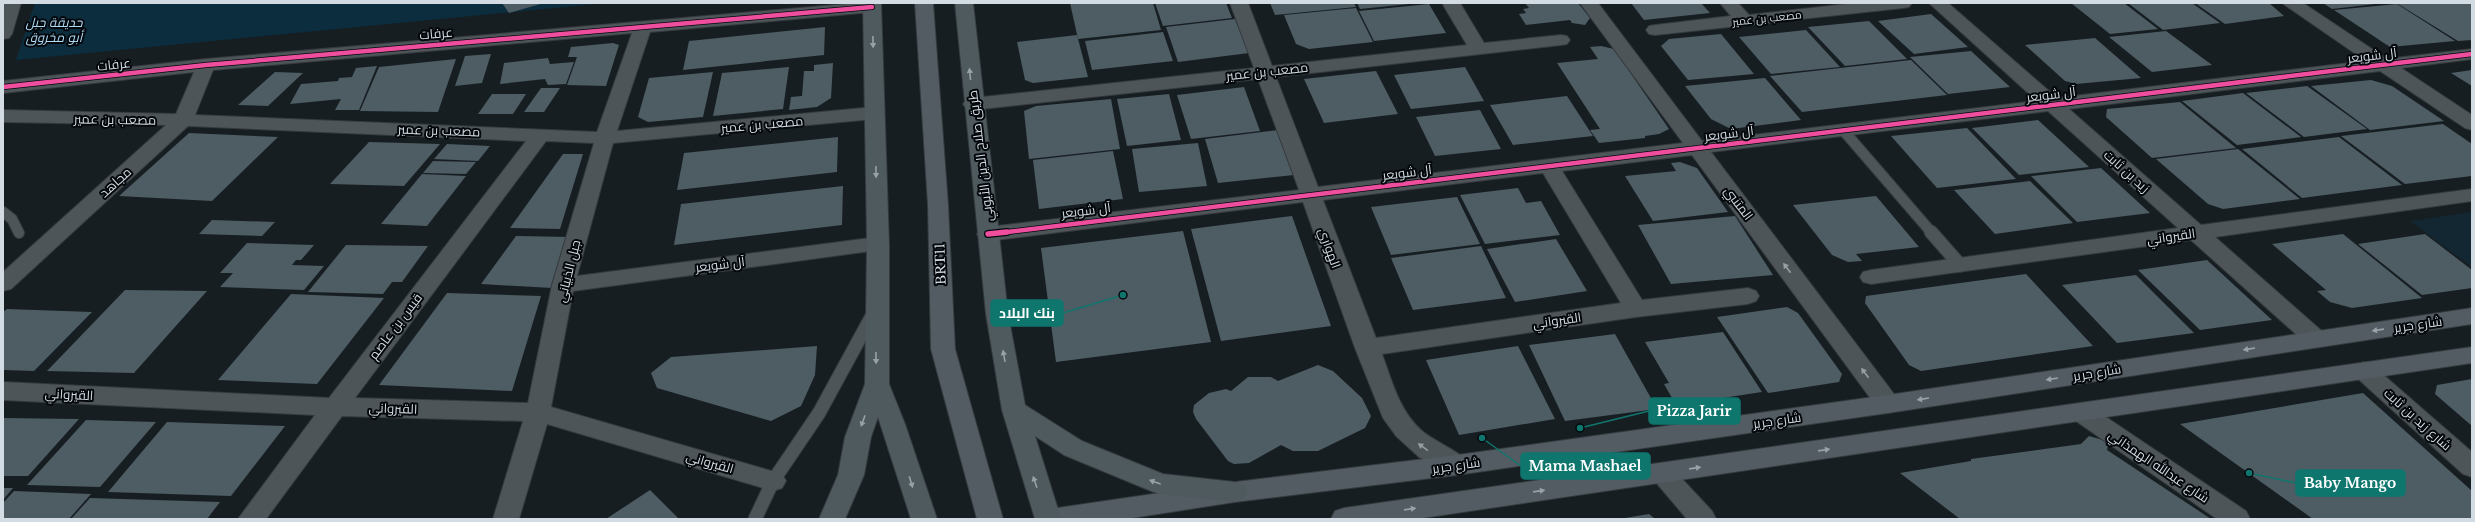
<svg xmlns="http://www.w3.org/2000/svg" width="2475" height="522" viewBox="0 0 2475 522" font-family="'Libre Baskerville',Cairo,serif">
	<rect width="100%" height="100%" fill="#161e22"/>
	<!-- built -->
	<polygon fill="#132732" points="2472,212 2472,267 2410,221"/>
	<!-- green -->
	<polygon fill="#0c2d3e" points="35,3 606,3 16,60"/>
	<!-- building -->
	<g fill="#4e5c64">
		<polygon points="502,3 544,3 509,13"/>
		<polygon points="1070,3 1153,3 1161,30 1078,39"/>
		<polygon points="1155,3 1226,3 1232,18 1163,26"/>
		<polygon points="1270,3 1354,3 1356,7 1275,15"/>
		<polygon points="1357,3 1409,3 1409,4 1360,9"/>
		<polygon points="1525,3 1578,3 1590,18 1585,25 1572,23 1570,20 1526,25 1519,14 1526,13 1523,9 1529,8"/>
		<polygon points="1631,3 1701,3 1710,13 1644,20"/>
		<polygon points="2071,3 2124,3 2158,29 2110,34"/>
		<polygon points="2128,3 2192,3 2220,23 2163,30"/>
		<polygon points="2195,3 2269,3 2284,16 2225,24"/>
		<polygon points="2323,3 2375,3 2375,4 2332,9"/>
		<polygon points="2471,3 2472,40 2458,41 2398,4"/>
		<polygon points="1429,4 1446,33 1374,41 1359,11"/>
		<polygon points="2397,4 2455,41 2390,47 2334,10"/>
		<polygon points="1356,8 1373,42 1309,49 1296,44 1284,15"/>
		<polygon points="1931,14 1968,47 1914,54 1878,21"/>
		<polygon points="1235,19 1249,53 1178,62 1166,27"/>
		<polygon points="1869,21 1907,59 1845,66 1808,27"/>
		<polygon points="825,27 824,55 683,70 689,41"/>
		<polygon points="1806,30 1840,67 1771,74 1739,37"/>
		<polygon points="2166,31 2212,65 2152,72 2109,37"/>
		<polygon points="1163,32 1173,61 1092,70 1085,41"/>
		<polygon points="1721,34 1754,74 1688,80 1661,46 1669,39"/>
		<polygon points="1077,35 1088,77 1033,83 1025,80 1017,42"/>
		<polygon points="2095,38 2141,78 2076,84 2065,81 2025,45"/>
		<polygon points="613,43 619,45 606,86 567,85 577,57 568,57 571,47"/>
		<polygon points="1601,46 1614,49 1669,129 1659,134 1645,136 1645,138 1599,143 1590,130 1600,129 1557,63 1598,59 1590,47"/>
		<polygon points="1971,51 2010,87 1948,94 1910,57"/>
		<polygon points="491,54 482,83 455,86 465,56"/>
		<polygon points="548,58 550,64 574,62 566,84 548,85 545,79 500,84 504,63"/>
		<polygon points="456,59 438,112 360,111 379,67"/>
		<polygon points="1911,60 1947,95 1802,112 1770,76"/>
		<polygon points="833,63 831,98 817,107 789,110 791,97 802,96 804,71 814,71 814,65"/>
		<polygon points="377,66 359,110 335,110 341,99 290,104 301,84 338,81 339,78 352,77 356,68"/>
		<polygon points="789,67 783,109 713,116 722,73"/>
		<polygon points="1465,67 1484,101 1411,109 1394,75"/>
		<polygon points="2472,70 2472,86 2451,73"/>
		<polygon points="1376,71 1398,114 1324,123 1304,79"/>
		<polygon points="275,72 303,73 268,106 238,105"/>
		<polygon points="713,72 703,117 648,122 638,117 649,78"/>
		<polygon points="1765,78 1801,120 1731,129 1711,119 1685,86"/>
		<polygon points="2371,80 2392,86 2444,121 2370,130 2311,86"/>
		<polygon points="2307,86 2367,129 2304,137 2246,93"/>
		<polygon points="1244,87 1260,131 1191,139 1177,95"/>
		<polygon points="541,88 560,88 544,112 524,112"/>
		<polygon points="2243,93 2301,137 2237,145 2182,101"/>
		<polygon points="492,94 526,94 513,114 478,114"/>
		<polygon points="1169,94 1181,140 1127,146 1117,99"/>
		<polygon points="1567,96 1593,136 1513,145 1490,105"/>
		<polygon points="1111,99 1120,149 1029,159 1024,111 1036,106"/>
		<polygon points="2180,102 2236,148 2152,158 2106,117 2107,109"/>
		<polygon points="1480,110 1501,149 1435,156 1416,117"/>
		<polygon points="2038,120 2089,167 2019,175 1972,128"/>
		<polygon points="2443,124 2472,144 2472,176 2405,184 2341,136"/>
		<polygon points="1967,128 2016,179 1937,188 1891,136"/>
		<polygon points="1278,130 1294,175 1218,183 1205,139"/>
		<polygon points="189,133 278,137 212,201 119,196"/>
		<polygon points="838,137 837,172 677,190 684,153"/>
		<polygon points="2339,137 2402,185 2302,198 2242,149"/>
		<polygon points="369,142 440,144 404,186 330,184"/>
		<polygon points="1198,143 1207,186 1139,192 1132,149"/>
		<polygon points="447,144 490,146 478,161 434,159"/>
		<polygon points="2238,149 2300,199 2223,209 2208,204 2156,159"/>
		<polygon points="1113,151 1123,199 1039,209 1033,160"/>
		<polygon points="563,154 583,154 560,229 510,228"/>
		<polygon points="433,161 476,162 466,174 423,173"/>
		<polygon points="1680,162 1697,168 1728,212 1653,221 1625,176 1676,171 1671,163"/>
		<polygon points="2101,168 2150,213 2077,222 2031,176"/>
		<polygon points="422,174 466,176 427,226 381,224"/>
		<polygon points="2030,181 2073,223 1995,234 1954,190"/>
		<polygon points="843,186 842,225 674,245 681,204"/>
		<polygon points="1518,188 1526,203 1541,201 1560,235 1485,244 1460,195"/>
		<polygon points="1876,196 1919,247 1856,254 1862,261 1848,262 1832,255 1793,205"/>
		<polygon points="1457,197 1480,244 1391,255 1371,207"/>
		<polygon points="1292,216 1331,326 1221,341 1191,229"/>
		<polygon points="1735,216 1773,275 1671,284 1638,225"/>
		<polygon points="212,220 275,222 262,236 199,234"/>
		<polygon points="1183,231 1211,342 1056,362 1041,248"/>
		<polygon points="2343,234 2422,298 2352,308 2330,302 2317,291 2326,290 2272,244"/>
		<polygon points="2425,234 2472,270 2472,288 2422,295 2358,244"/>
		<polygon points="516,236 572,237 552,288 481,284"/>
		<polygon points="1556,239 1587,291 1515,302 1487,249"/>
		<polygon points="247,243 314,245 301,260 296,260 292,265 324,266 304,290 220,287 233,273 220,273"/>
		<polygon points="346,245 428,246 402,282 392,282 383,294 308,292"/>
		<polygon points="1481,246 1506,298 1413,310 1391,258"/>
		<polygon points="2207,260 2272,320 2200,330 2138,270"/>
		<polygon points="2026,274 2093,346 1921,371 1909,365 1865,303 1866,296"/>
		<polygon points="2136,275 2194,333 2117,343 2062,285"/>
		<polygon points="125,290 207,291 134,373 47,371"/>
		<polygon points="447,293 541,296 512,391 379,385"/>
		<polygon points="291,294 384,298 317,384 218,380"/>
		<polygon points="1787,307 1798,313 1842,374 1839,382 1768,393 1717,317"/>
		<polygon points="7,309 92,312 34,371 3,370 3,312"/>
		<polygon points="1723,332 1762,392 1676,405 1664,384 1669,383 1645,342"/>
		<polygon points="1615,334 1657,409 1565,421 1529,345"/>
		<polygon points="817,346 815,375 801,406 771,421 657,388 651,373 671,357"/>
		<polygon points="1518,346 1555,419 1459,435 1426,360"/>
		<polygon points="1318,365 1333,371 1362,398 1371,416 1365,428 1318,451 1293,451 1281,445 1249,463 1234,464 1228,461 1196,419 1193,412 1194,405 1209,393 1226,389 1231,391 1248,377 1271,377 1278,381"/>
		<polygon points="2472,379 2472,426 2435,394 2437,385"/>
		<polygon points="2363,393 2472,491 2472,519 2313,519 2180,424"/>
		<polygon points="3,418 79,419 28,476 3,476"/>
		<polygon points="86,420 156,422 100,487 27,485"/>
		<polygon points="167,422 285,426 231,496 108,492"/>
		<polygon points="2089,436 2103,440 2108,446 2107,450 2211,519 1960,519 1900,473 1971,461 1971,459 2081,444"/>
		<polygon points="3,488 13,488 3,500"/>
		<polygon points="650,490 679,519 606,519"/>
		<polygon points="14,491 91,494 69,519 3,519 3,503"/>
		<polygon points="90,498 220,502 207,519 71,519"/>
		<polygon points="1649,514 1655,519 1626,519 1625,518"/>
	</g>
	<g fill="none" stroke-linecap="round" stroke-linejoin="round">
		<defs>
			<g id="lane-far1">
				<polyline points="1843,130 1932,233"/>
				<polyline points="3,212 12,219 19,233"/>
			</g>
			<g id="lane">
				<polyline points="1931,232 1960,265"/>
				<polyline points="755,519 773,481 819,413 873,314"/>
			</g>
			<g id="street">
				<polygon points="3,3 21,3 12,34 9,38 3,39"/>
				<path d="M858,3H877L881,7L878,11L872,12L650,32L617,131L874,107L881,109L884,113L881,117L874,119L613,143L577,276L878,237L886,239L889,244L886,249L573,291L551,407L782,474L786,481L782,488L773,491L547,424L519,519H493L523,421L342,416L266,519H238L315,415L3,400V382L329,398L526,141L188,126L11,289L3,291V272L166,125L3,122V110L176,114L194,72L3,93V81L206,59ZM632,33L597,132L195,115L213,70ZM546,141L594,143L552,285L528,403L355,398Z"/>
				<path d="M1230,3H1248L1272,66L1467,45L1442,3H1460L1484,43L1561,35L1567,36L1570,40L1567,44L1561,45L1276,77L1318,187L1683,143L1580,3H1598L1702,141L2037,101L1929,3H1948L2057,98L2366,61L2282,3H2303L2387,59L2472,49V59L2401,68L2472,115V130L2465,128L2380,71L2069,109L2201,225L2472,189V201L2215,237L2324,333L2328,339L2324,345L2316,347L2308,345L2191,240L1871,284L1863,282L1860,277L1863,272L1871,270L2178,228L2048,111L1711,152L1897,398L1900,404L1897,410L1888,413L1879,410L1692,155L1562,171L1642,300L1748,288L1756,291L1759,296L1756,301L1748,304L1636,317L1382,354C1392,381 1399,410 1421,430C1434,442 1463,452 1470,465L1466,472L1457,475L1448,472L1419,457L1396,436L1383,418L1355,348L1303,202L988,241L980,239L977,234L980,229L988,227L1299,190L1258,79L973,110L966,108L963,104L966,100L973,98L1254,68ZM1543,173L1621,303L1376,338L1323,200Z"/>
				<polygon points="1720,3 1738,3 1749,15 1855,3 1912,3 1909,7 1903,8 1655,35 1649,34 1646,30 1649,26 1655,25 1731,16"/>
				<polygon points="2364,362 2372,365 2472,452 2472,477 2463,474 2356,377 2352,371 2356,365"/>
				<polygon points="2082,404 2091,407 2246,511 2250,519 2217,519 2073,419 2070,413 2073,407"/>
				<polygon points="1661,463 1670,466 1712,511 1716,519 1687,519 1648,473 1652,466"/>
			</g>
			<g id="secondary">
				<polygon points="915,3 933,3 948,205 955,349 1003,519 977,519 931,349 928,205"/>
				<polygon points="2472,308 2472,324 1888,413 1457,475 1235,502 1126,519 1044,519 1048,511 1057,508 1235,482 1457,455 1888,395"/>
				<polygon points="2472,347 2472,363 1416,519 1331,519 1335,511 1344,508"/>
			</g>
			<g id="primary">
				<polygon points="863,3 881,3 889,244 889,384 905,424 937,519 911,519 878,417 871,437 864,475 845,519 819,519 838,475 845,437 865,384 867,244"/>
				<polygon points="955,3 973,3 1008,314 1025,405 1082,441 1163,474 1235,482 1244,485 1248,492 1244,499 1235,502 1160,494 1151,491 1064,455 1035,436 1061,519 1035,519 1002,410 986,314"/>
			</g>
		</defs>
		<!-- lane-far1 casing -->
		<use href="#lane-far1" stroke="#343a3e" stroke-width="12"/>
		<!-- lane casing -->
		<use href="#lane" stroke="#343a3e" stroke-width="15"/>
		<!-- street casing -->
		<use href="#street" stroke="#343a3e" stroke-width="2"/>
		<!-- secondary casing -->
		<use href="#secondary" stroke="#343a3e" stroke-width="2"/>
		<!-- primary casing -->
		<use href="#primary" stroke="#343a3e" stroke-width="2"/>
		<!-- lane-far1 -->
		<use href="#lane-far1" stroke="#4e5559" stroke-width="10"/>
		<!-- lane -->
		<use href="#lane" stroke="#4e5559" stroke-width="13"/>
		<!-- street -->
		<use href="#street" fill="#4e5559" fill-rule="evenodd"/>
		<!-- secondary -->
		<use href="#secondary" fill="#535c62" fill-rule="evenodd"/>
		<!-- primary -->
		<use href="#primary" fill="#4e5a5e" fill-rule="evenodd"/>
		<defs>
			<g id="cycleway-far1">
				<polyline points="3,87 206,65 872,7"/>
				<polyline points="999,233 2472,54"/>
			</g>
			<polyline id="cycleway" points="988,234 1007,232"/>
		</defs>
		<!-- cycleway-far1 casing -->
		<use href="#cycleway-far1" stroke="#04080c" stroke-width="6"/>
		<!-- cycleway casing -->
		<use href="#cycleway" stroke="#04080c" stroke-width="8"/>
		<!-- cycleway-far1 -->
		<use href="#cycleway-far1" stroke="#ef4d9e" stroke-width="4.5"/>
		<!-- cycleway -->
		<use href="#cycleway" stroke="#ef4d9e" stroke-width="5.5"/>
	</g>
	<!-- one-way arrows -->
	<defs><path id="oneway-solid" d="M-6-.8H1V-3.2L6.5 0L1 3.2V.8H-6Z"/></defs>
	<g fill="#97a2a7">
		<use href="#oneway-solid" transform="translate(873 42) rotate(89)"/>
		<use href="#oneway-solid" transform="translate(970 74) rotate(-95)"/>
		<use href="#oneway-solid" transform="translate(876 172) rotate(89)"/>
		<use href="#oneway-solid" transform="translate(1004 356) rotate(-100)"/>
		<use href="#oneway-solid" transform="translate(876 358) rotate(89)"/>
		<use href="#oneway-solid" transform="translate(863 421) rotate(110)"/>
		<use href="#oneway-solid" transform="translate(911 482) rotate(73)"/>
		<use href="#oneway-solid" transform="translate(1035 482) rotate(-109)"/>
		<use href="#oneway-solid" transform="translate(1155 482) rotate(-160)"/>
	</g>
	<g fill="#979fa4">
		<use href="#oneway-solid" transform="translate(1787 268) rotate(-127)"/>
		<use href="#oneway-solid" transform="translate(1865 373) rotate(-127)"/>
		<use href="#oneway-solid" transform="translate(1423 447) rotate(-144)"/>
	</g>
	<g fill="#99a2a8">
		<use href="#oneway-solid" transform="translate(2378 330) rotate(172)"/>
		<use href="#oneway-solid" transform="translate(2249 349) rotate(171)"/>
		<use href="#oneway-solid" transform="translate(2052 379) rotate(171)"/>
		<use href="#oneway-solid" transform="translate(1923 399) rotate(171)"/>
		<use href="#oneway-solid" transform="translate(1824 450) rotate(-8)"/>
		<use href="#oneway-solid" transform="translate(1695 468) rotate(-8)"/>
		<use href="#oneway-solid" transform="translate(1539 491) rotate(-8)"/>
		<use href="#oneway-solid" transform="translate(1410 509) rotate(-8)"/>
	</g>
	<g text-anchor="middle" stroke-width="4" stroke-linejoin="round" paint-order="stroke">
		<!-- far-street labels -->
		<g font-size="11" fill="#d2dce2" stroke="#04080c">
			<text transform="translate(1767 18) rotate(-6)" y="4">مصعب بن عمير</text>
		</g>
		<!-- park labels -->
		<g font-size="13" font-style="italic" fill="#aedcf8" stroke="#04080c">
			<text x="54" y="27">حديقة جبل<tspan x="54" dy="15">أبو مخروق</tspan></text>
		</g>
		<!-- street labels -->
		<g font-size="13" fill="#d2dce2" stroke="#04080c">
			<text transform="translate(436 33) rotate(-5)" y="5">عرفات</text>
			<text transform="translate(2372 55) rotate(-7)" y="5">آل شويعر</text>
			<text transform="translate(114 64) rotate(-6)" y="5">عرفات</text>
			<text transform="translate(1267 71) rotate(-6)" y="5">مصعب بن عمير</text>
			<text transform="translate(2051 94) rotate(-7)" y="5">آل شويعر</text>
			<text transform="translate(115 119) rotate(1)" y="5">مصعب بن عمير</text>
			<text transform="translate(762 124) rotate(-5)" y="5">مصعب بن عمير</text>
			<text transform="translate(439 130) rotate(2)" y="5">مصعب بن عمير</text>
			<text transform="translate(1729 133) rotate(-7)" y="5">آل شويعر</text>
			<text transform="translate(980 156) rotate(-97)" y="5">طريق صلاح الدين الأيوبي</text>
			<text transform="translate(2127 171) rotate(42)" y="5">زيد بن ثابت</text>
			<text transform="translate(1407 172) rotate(-7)" y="5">آل شويعر</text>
			<text transform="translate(115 182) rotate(-42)" y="5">مجاهد</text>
			<text transform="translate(1739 203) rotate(53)" y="5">المتنبي</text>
			<text transform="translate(1086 210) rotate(-7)" y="5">آل شويعر</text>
			<text transform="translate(2171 236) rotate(-8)" y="5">القيرواني</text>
			<text transform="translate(1330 248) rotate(70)" y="5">الهواري</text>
			<text transform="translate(720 264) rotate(-7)" y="5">آل شويعر</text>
			<text transform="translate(940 264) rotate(-92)" y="5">BRT11</text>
			<text transform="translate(568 271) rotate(-76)" y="5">جبل الذبياني</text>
			<text transform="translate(1557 320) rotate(-8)" y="5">القيرواني</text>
			<text transform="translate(2418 324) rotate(-8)" y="5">شارع جرير</text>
			<text transform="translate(395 326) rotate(-53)" y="5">قيس بن عاصم</text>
			<text transform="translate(2097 372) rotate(-9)" y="5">شارع جرير</text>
			<text transform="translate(69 394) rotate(3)" y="5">القيرواني</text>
			<text transform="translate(393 408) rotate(2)" y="5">القيرواني</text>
			<text transform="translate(2418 419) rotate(42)" y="5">شارع زيد بن ثابت</text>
			<text transform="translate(1777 420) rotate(-8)" y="5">شارع جرير</text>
			<text transform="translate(710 462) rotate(16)" y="5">القيرواني</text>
			<text transform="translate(1456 465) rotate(-8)" y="5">شارع جرير</text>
			<text transform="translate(2159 466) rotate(34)" y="5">شارع عبدالله الهمذاني</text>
		</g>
	</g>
	<!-- callouts -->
	<path fill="none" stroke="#0f766e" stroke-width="1.5" d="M1123 295L1063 313M1580 428L1649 411M1482 438L1521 466M2249 473L2296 483"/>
	<g fill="#0f766e" stroke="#04080c" stroke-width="1.5">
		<circle cx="1123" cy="295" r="4"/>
		<circle cx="1580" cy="428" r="4"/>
		<circle cx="1482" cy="438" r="4"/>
		<circle cx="2249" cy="473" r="4"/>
	</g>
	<g fill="#0f766e" stroke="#0f766e" stroke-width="1.5">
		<rect x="991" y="300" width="72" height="26" rx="4"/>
		<rect x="1649" y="398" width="91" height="26" rx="4"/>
		<rect x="1521" y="453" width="129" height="26" rx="4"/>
		<rect x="2296" y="470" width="109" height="26" rx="4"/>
	</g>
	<g font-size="14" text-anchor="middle" font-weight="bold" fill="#fff">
		<text x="1027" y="318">بنك البلاد</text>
		<text x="1694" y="416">Pizza Jarir</text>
		<text x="1585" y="471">Mama Mashael</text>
		<text x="2350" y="488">Baby Mango</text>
	</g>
	<!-- border -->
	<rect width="2475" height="522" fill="none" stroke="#d2dce2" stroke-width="8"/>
</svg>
